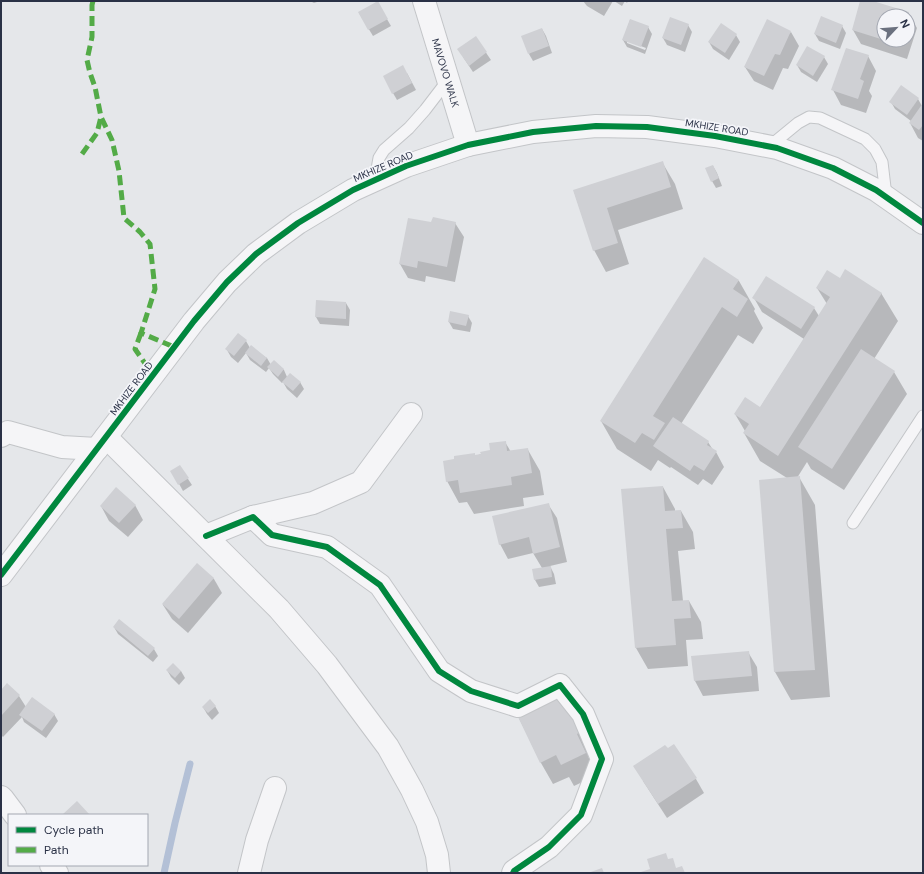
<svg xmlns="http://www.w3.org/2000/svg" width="924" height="874" viewBox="0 0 924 874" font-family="'DM Sans',sans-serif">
	<rect width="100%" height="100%" fill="#e5e7ea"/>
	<!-- shadow -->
	<g fill="#0003" fill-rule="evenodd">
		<polygon points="310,1 320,1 314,3"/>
		<polygon points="583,1 613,1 604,16 587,6"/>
		<polygon points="614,1 628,1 627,3 625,1 622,6"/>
		<path d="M862,1H870L908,13L917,28L907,59L861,44L853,30ZM884,16H908V40H884Z"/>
		<polygon points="377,2 391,26 373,36 359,13"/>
		<path d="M630,20L648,27L652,34L645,54L627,47L623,40ZM627,41L646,48L645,50L627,43Z"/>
		<polygon points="688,25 692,32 685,52 667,45 663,38"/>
		<polygon points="721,25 736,35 740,42 729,60 713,49 709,42"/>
		<polygon points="842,26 846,33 840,49 819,41 815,34"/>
		<polygon points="542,29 546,36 552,53 533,61 529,54"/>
		<polygon points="791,32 799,46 788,69 783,68 773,90 754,81 745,67"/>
		<polygon points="476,38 491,60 473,72 463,57"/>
		<polygon points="868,56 876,71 869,91 872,96 866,113 841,105 833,90"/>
		<polygon points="824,57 828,64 817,82 801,72 797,65"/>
		<polygon points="407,73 416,90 397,100 393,93"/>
		<polygon points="918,99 922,106 923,104 923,141 918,138 910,123 911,121 895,109 891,102"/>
		<polygon points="662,162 675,184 683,209 618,230 629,264 606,272 594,250 574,191"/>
		<polygon points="713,166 717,173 722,186 716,188 712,181"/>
		<polygon points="432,223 455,223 464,237 455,282 426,276 425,282 408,278 400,264"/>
		<polygon points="705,259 739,281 755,309 754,311 763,328 753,344 738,335 681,424 708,442 713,450 716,452 724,467 712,485 703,479 698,485 671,467 670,468 658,460 651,471 617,449 601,421"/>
		<polygon points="840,280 881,293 898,321 874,359 894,372 907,394 844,490 811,469 807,462 797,478 799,477 815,505 830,697 791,700 775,672 760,481 787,478 760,461 744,433 745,431 735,414 760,408 804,339 762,312 754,298 814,308 819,316 827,304 817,288"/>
		<polygon points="346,303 350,310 349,326 320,324 316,317"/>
		<polygon points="468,316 472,323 470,332 453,329 449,322"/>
		<polygon points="246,341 250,348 267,358 271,365 274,362 284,370 287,377 300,382 304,389 297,398 287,389 283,382 282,383 273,374 269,368 266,372 250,360 246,353 238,363 231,357 227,350"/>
		<polygon points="505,442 511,452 528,450 540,471 544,495 523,498 524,506 474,514 467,502 459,503 447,481 475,456 491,451"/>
		<polygon points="172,471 188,479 192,485 183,491"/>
		<polygon points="663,487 675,509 675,511 681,511 693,532 695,549 678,551 683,601 689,601 701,622 703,639 686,640 688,666 648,669 636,648"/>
		<polygon points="548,504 557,518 567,562 550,566 554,574 556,584 539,587 535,580 542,568 533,553 508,559 500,544"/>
		<polygon points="135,505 143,520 128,537 109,521 101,506"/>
		<polygon points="197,565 214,579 222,593 188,633 172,619 163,605"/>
		<polygon points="114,627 154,649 158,656 153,662 118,634"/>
		<polygon points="748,652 757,667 759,691 703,696 695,681 692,657"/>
		<polygon points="167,670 181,671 185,678 179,685 171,677"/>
		<polygon points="1,692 19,696 26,707 54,714 58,721 46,738 24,722 22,717 3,737 1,735"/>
		<polygon points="562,697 591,754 588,756 597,775 574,786 569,777 553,784 541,763 519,718"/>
		<polygon points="215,706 219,713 212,720 207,714 203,707"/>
		<polygon points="696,779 704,793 667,818 643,781"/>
	</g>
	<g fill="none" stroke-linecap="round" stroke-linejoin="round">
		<!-- stream -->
		<polyline stroke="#b3c0d6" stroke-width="7" points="164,873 175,823 190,764"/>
	</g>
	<!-- building -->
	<g fill="#cfd0d4">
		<polygon points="378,1 388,19 368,30 358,12"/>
		<polygon points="860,1 873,1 909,12 908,16 884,16 884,40 852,30"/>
		<polygon points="821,16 843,25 836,43 814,34"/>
		<polygon points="670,17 689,24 681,45 662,38"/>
		<polygon points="630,19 649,26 641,47 622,40"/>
		<polygon points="767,19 791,31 780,55 775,54 764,76 744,67"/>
		<polygon points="721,23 737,34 725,53 708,42"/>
		<polygon points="542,28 549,46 528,54 521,36"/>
		<polygon points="476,36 487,52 469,66 457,49"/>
		<polygon points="807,46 825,56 813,76 796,65"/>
		<polygon points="846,48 869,55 860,79 864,81 858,99 831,90"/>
		<polygon points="403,65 412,83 392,94 383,76"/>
		<polygon points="901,85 919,98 907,115 889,102"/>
		<polygon points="923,103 923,125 919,130 909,123"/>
		<polygon points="663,161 671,187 607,208 618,243 593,251 573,190"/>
		<polygon points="713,165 719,178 711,182 705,168"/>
		<polygon points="433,217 456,222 447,267 418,261 417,268 399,264 408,218 431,222"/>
		<polygon points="704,257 739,280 733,289 748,299 737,317 722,307 653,416 665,423 654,440 642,433 635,443 600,421"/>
		<polygon points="845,269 882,293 778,456 743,433 749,424 734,414 745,397 760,407 830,297 816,288 827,270 840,278"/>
		<polygon points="766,276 815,307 801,329 752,298"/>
		<polygon points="316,300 346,302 346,319 315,317"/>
		<polygon points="450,311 469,315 466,326 448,322"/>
		<polygon points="238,333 247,340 234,356 225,349"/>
		<polygon points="251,345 267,358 261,366 245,353"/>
		<polygon points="861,349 895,371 832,469 798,447"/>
		<polygon points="274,360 284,369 278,377 267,367"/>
		<polygon points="290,373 301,382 293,391 282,382"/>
		<polygon points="673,417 709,441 707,445 717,451 704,471 694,465 690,471 653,446"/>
		<polygon points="506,441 507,451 528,448 532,473 511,477 512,485 460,493 458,480 446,482 443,461 454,459 454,456 475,453 475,455 481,454 480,452 490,450 489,443"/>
		<polygon points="180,465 189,478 178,485 170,471"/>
		<polygon points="800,476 815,670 774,672 759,480"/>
		<polygon points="663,486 665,511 681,510 683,528 666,529 672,601 689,600 691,618 674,619 676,645 635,648 621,489"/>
		<polygon points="116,487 136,505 119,523 100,506"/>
		<polygon points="549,503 560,547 533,554 529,537 499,545 492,516"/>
		<polygon points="197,563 214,578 179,619 162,604"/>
		<polygon points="551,566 552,577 534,580 532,569"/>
		<polygon points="119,619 155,648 148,656 113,627"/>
		<polygon points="749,651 752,676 694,681 691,656"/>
		<polygon points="173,663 181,671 175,678 166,670"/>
		<polygon points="7,683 20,695 1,716 1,690"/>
		<polygon points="562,695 580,732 577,734 586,753 561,765 556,755 540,763 518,717"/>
		<polygon points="32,697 55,714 42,731 19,715"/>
		<polygon points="210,699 216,706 208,713 202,707"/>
		<polygon points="674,744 697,778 658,804 633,766 665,745 668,748"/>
		<polygon points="77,801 90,815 62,815"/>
		<polygon points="666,853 668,859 673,858 676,868 682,866 685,873 638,873 650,869 647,859"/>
		<polygon points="602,868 604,873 588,873"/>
	</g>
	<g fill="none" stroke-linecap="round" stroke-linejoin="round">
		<defs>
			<g id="lane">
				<polyline points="770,146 798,123 809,117 820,118 865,139 875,149 882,162 886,196"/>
				<polyline points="375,180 379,158 384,150 409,128 425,110 448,80"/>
				<polyline points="853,523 923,416"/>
			</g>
			<g id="street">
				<path id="s1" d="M424,1L468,145"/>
				<polyline points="1,436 8,432 62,447 97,449"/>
				<polyline points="106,437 279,609 327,665 388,747 412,790 427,822 437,855 439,873"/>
				<polyline points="253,517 313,503 361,482 411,414"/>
				<polyline points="206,536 253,517 272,535 327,547 380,585 439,671 471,691 518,706 560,685 583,714 602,759 581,815 549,847 514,871 513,873"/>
				<polyline points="1,575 194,321 227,282 256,254 298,223 353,190 406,166 468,145 533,132 596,126 647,127 715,136 777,148 833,168 876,190 923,223"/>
				<polyline points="1,797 3,799 15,815"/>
				<polyline points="51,865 57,873"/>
				<polyline points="249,873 257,840 275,788"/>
			</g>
		</defs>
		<!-- lane casing -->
		<use href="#lane" stroke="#c3c5c8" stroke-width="13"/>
		<!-- street casing -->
		<use href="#street" stroke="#c3c5c8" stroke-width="24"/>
		<!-- lane -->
		<use href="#lane" stroke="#f5f5f7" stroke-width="11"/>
		<!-- street -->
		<use href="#street" stroke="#f5f5f7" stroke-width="22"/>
		<!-- quiet -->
		<g stroke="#53ab47" stroke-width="5" stroke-dasharray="10 5" stroke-linecap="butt">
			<polyline points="93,1 92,5 92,37 87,60 90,73 95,87 101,117 112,140 119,171 124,218 140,232 150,244 155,289 141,333 174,347"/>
			<polyline points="82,154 97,133 101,117"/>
			<polyline points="141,333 135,349 153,375"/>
		</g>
		<defs>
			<g id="cycleway">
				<polyline points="206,536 253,517 272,535 327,547 380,585 439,671 471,691 518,706 560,685 583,714 602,759 581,815 549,847 514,871 513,873"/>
				<polyline points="1,575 194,321 227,282 256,254 298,223 353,190 406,166 468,145 533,132 596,126 647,127 715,136 777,148 833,168 876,190 923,223"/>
			</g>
		</defs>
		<!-- cycleway casing -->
		<use href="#cycleway" stroke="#f4f5f9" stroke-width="8"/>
		<!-- cycleway -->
		<use href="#cycleway" stroke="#00873e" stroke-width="6"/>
	</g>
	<g text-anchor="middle" stroke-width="3.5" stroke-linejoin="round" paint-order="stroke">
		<!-- street labels -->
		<g font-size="10" fill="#2a3146" stroke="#f4f5f9">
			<text dy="4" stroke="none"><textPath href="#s1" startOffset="75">MAVOVO WALK</textPath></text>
			<text transform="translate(717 127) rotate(9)" y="4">MKHIZE ROAD</text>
			<text transform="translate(383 166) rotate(-23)" y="4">MKHIZE ROAD</text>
			<text transform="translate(131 388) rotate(-53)" y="4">MKHIZE ROAD</text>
		</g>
	</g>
	<!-- border -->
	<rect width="924" height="874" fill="none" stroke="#2a3146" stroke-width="4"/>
	<!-- legend -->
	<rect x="8" y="814" width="140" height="52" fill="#f4f5f9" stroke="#a3a7b1"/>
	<rect x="16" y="827" width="20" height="6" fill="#00873e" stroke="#a3a7b1"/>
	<text x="44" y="834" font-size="12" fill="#2a3146">Cycle path</text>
	<rect x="16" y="847" width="20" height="6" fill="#53ab47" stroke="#a3a7b1"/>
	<text x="44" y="854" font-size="12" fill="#2a3146">Path</text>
	<!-- north arrow -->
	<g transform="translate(896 28) rotate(64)"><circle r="19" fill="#f4f5f9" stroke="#a3a7b1"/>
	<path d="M0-3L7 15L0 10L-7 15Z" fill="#6b717f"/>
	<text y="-6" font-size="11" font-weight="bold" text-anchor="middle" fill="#2a3146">N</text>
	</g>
</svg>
